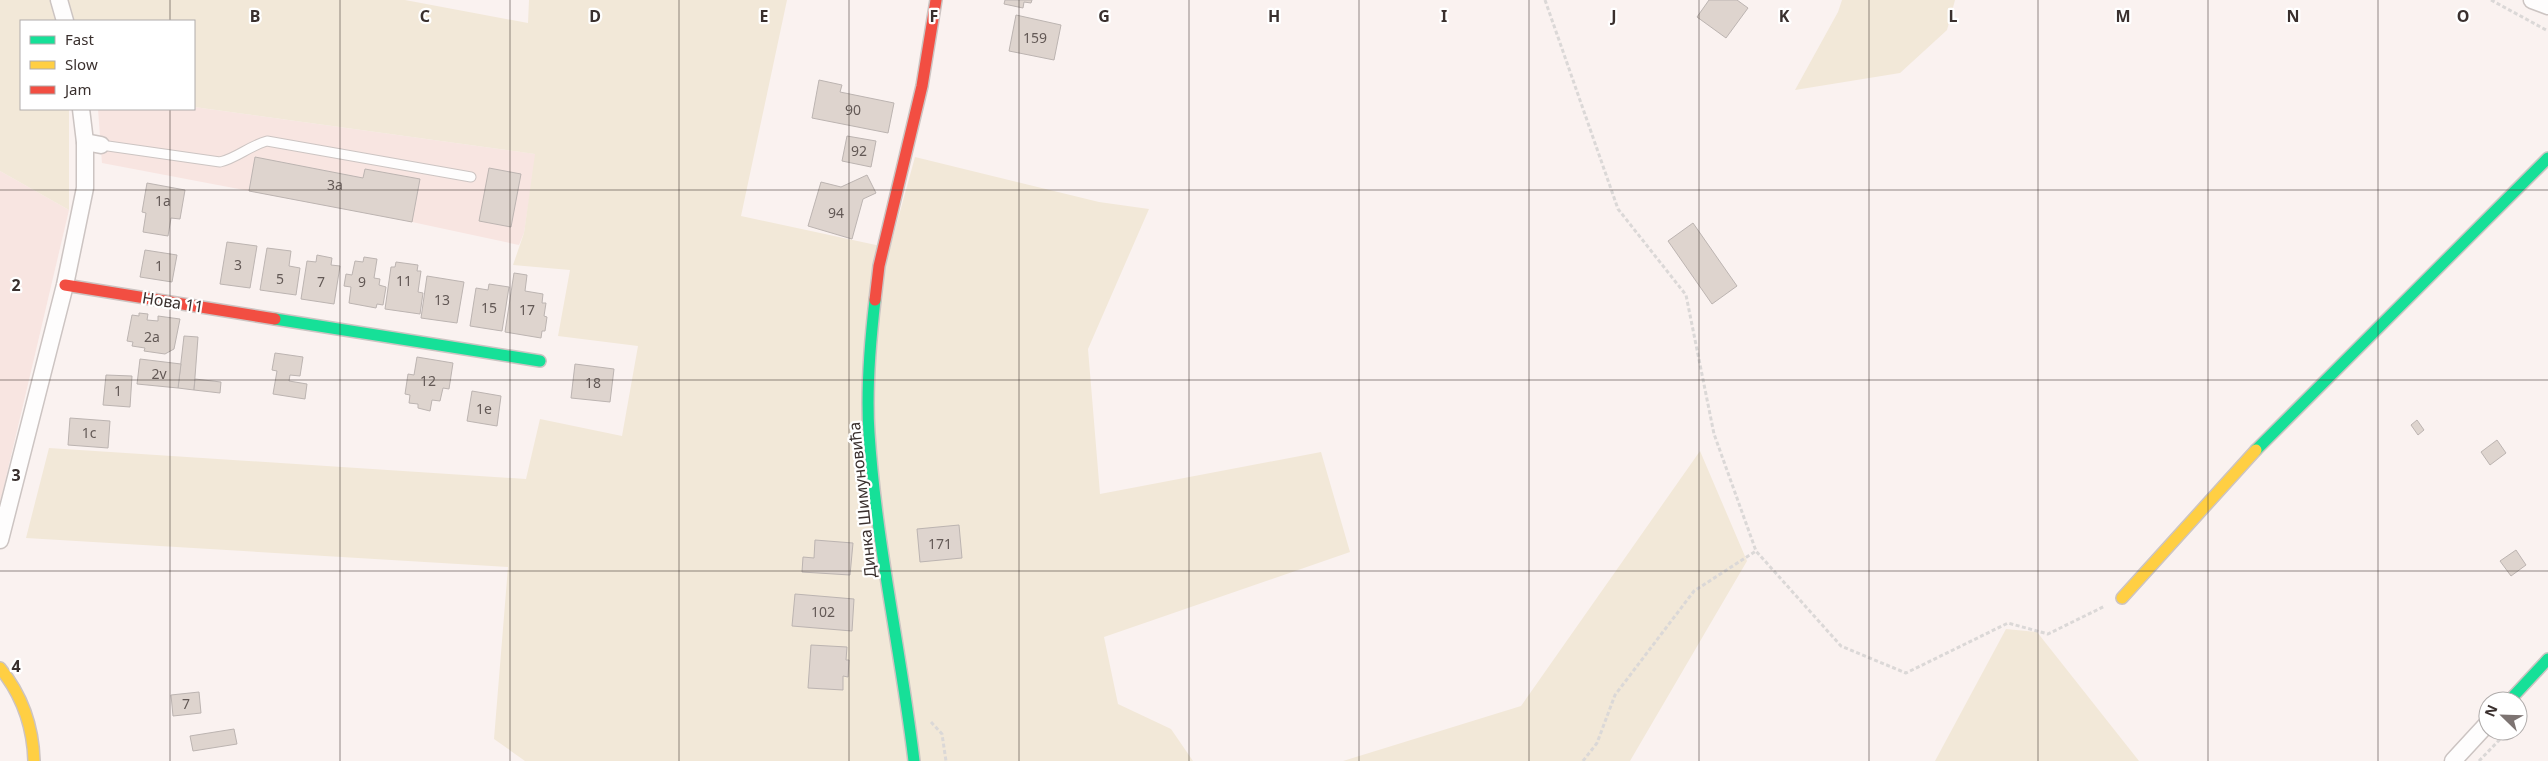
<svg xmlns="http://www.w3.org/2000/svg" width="2548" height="761" viewBox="0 0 2548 761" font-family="'Noto Sans',sans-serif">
	<rect width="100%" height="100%" fill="#faf2f0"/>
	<!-- built -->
	<g fill="#f8e5e1">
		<polygon points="194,107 536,154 524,233 519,245 412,222 102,163 98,109 194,109"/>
		<polygon points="0,171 69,210 0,503"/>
	</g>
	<!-- green -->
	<g fill="#f2e8d8">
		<polygon points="0,0 405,0 528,23 529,0 787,0 741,216 890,248 915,157 1099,202 1149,209 1088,349 1100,494 1321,452 1350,552 1104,637 1118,704 1171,729 1193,761 525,761 494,739 508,567 26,538 49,448 526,479 540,419 622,436 638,346 558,336 570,270 513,265 524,233 535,154 194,107 194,21 21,21 21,109 69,109 69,210 0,171"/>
		<polygon points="1842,0 1955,0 1947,30 1900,73 1795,90 1838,12"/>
		<polygon points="1700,451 1747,561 1630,761 1343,761 1521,706"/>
		<polygon points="2006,629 2037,632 2139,761 1935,761"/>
	</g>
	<!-- building -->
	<g fill="#ded4ce" stroke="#bcb4b1">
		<polygon points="1005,0 1032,0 1031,3 1024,2 1023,8 1004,4"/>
		<polygon points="1709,0 1737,0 1748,8 1726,38 1697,17"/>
		<polygon points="1016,15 1061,25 1054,60 1009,51"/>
		<polygon points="819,80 842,85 840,92 894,103 888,133 812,118"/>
		<polygon points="847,136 876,141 871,167 842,161"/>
		<polygon points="255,157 363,178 365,169 420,179 412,222 249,191"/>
		<polygon points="489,168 521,174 511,227 479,221"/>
		<polygon points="867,175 876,193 863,199 852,239 808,226 821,182 841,187"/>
		<polygon points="147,183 185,190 180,219 171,218 168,236 143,232 146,213 142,212"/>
		<polygon points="1693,223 1737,286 1712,304 1668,241"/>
		<polygon points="227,242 257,246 250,288 220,284"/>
		<polygon points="267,248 291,251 289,266 300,268 296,295 260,290"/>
		<polygon points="145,250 177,255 172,282 140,277"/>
		<polygon points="317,255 332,258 331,265 340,266 334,304 301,299 307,261 316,262"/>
		<polygon points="364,257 377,259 374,278 380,279 379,285 386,287 383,305 377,304 376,308 349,303 351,287 344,286 346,274 352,275 355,261 363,262"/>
		<polygon points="396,262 418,265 417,271 421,271 418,292 423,293 420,314 385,309 391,267 395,267"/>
		<polygon points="514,273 527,275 525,291 543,294 542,303 546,303 544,316 547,317 545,331 542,331 541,338 505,332"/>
		<polygon points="427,276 464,282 457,323 421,318"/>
		<polygon points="489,284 509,287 502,331 470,326 476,288 488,290"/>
		<polygon points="139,313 148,314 147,320 158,321 158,316 180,319 174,349 165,354 144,351 145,348 132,346 133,342 127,341 132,315 139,316"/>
		<polygon points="184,336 198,337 194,390 178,388"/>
		<polygon points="275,353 303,357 300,376 290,375 289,381 307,384 305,399 273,394 277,371 272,370"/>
		<polygon points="417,357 453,363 449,389 443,388 440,401 432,400 430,411 418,408 418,404 409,403 410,395 405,394 408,374 414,375"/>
		<polygon points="140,359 181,364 178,388 137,384"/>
		<polygon points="575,364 614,369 610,402 571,398"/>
		<polygon points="106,375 132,376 130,407 103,405"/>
		<polygon points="195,379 221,382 220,393 194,390"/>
		<polygon points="472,391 501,396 497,426 467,421"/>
		<polygon points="70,418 110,421 108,448 68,445"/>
		<polygon points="2417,420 2424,430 2418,435 2411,425"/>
		<polygon points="2497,440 2506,453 2490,465 2481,452"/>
		<polygon points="959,525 962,558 920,562 917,529"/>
		<polygon points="815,540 853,543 850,575 802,572 803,557 814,558"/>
		<polygon points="2516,550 2526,565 2511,576 2500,561"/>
		<polygon points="795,594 854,599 852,631 792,626"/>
		<polygon points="811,645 847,647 846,660 849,660 848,677 843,676 843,690 808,688"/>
		<polygon points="199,692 201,713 173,716 171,695"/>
		<polygon points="234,729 237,744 193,751 190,736"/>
	</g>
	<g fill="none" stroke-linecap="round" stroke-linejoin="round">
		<defs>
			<path id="lane" d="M101,145L220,162C237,158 249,146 267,141L471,177"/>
			<g id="street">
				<polyline points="59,0 65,21"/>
				<polyline points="2532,0 2548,6"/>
				<polyline points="85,142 101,145"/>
				<polyline points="0,540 65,285 85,188 85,142 81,109"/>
				<polyline points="2453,761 2488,723"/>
			</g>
			<g id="fast">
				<path d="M875,300C870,343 866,389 869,433C876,543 901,651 914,761"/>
				<polyline points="275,319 540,361"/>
				<polyline points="2256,450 2548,158"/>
				<polyline points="2509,701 2548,659"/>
			</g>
			<g id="slow">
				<polyline points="2122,598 2256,450"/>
				<path d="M0,668C22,695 33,726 34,761"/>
			</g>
			<g id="jam">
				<polyline points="65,285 275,319"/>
				<polyline points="875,300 879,266 922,86 936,0"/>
			</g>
		</defs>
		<!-- lane casing -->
		<use href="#lane" stroke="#ccc4c2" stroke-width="11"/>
		<!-- street casing -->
		<use href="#street" stroke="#ccc4c2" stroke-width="19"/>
		<!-- fast casing -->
		<use href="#fast" stroke="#ccc4c2" stroke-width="14"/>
		<!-- slow casing -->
		<use href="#slow" stroke="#ccc4c2" stroke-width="14"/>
		<!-- jam casing -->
		<use href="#jam" stroke="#ccc4c2" stroke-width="14"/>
		<!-- path -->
		<g stroke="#dbd8d7" stroke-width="3" stroke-dasharray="4 2.5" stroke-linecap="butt">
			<polyline points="1545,0 1618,209 1686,295 1714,434 1756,551 1841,646 1906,673 2008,623 2048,634 2105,606"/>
			<polyline points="2491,0 2548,31"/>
			<polyline points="931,722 942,734 946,761"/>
			<polyline points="1583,761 1597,743 1615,695 1694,591 1756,551"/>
			<polyline points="2479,761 2508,731"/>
		</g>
		<!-- lane -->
		<use href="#lane" stroke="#fefdfd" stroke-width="9"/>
		<!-- street -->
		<use href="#street" stroke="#fefdfd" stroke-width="16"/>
		<!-- fast -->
		<use href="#fast" stroke="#16e098" stroke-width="11"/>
		<!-- slow -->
		<use href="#slow" stroke="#ffcf43" stroke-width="11"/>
		<!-- jam -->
		<use href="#jam" stroke="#f24e42" stroke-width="11"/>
	</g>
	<!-- grid -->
	<path fill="none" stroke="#3a302e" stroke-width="1" stroke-opacity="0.55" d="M170,0V21M340,0V761M510,0V761M679,0V761M849,0V761M1019,0V761M1189,0V761M1359,0V761M1529,0V761M1699,0V761M1869,0V761M2038,0V761M2208,0V761M2378,0V761M170,109V761M0,190H2548M0,380H2548M0,571H2548"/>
	<g text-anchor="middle" stroke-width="4.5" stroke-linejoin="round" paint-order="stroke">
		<!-- number labels -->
		<g font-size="14" fill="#635956">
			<text x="1035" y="43">159</text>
			<text x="853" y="115">90</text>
			<text x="859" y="156">92</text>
			<text x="335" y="190">3a</text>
			<text x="163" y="206">1a</text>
			<text x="836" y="218">94</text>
			<text x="238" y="270">3</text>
			<text x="159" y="271">1</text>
			<text x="280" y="284">5</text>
			<text x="404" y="286">11</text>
			<text x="321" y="287">7</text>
			<text x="362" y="287">9</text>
			<text x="442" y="305">13</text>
			<text x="489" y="313">15</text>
			<text x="527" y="315">17</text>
			<text x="152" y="342">2a</text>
			<text x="159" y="379">2v</text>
			<text x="428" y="386">12</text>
			<text x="593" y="388">18</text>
			<text x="118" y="396">1</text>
			<text x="484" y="414">1e</text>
			<text x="89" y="438">1c</text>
			<text x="940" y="549">171</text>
			<text x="823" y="617">102</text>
			<text x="186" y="709">7</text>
		</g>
		<!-- street labels -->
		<g font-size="16" fill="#3a302e" stroke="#fff">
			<text transform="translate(173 302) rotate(9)" y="6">Нова 11</text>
			<text transform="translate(862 500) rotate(-96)" y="6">Динка Шимуновића</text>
		</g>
	</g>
	<g font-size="16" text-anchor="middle" font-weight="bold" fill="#3a302e" stroke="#fff" stroke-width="4.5" stroke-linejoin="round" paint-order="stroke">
		<text x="255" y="22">B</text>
		<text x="425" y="22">C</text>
		<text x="595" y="22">D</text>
		<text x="764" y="22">E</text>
		<text x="934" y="22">F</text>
		<text x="1104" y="22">G</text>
		<text x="1274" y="22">H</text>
		<text x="1444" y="22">I</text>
		<text x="1614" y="22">J</text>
		<text x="1784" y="22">K</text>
		<text x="1953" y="22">L</text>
		<text x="2123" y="22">M</text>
		<text x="2293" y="22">N</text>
		<text x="2463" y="22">O</text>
		<text x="16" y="291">2</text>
		<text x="16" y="481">3</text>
		<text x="16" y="672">4</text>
	</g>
	<!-- legend -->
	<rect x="20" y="20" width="175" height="90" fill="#ffffff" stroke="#b0acab"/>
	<rect x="30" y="36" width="25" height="8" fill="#16e098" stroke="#b0acab"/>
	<text x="65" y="45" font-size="15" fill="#3a302e">Fast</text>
	<rect x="30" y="61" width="25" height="8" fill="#ffcf43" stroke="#b0acab"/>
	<text x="65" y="70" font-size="15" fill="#3a302e">Slow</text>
	<rect x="30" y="86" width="25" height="8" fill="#f24e42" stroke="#b0acab"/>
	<text x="65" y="95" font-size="15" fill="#3a302e">Jam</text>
	<!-- north arrow -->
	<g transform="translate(2503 716) rotate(293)"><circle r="24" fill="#ffffff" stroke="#b0acab"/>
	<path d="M0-4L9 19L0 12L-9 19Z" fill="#7d7472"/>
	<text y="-8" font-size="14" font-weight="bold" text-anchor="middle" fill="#3a302e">N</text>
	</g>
</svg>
